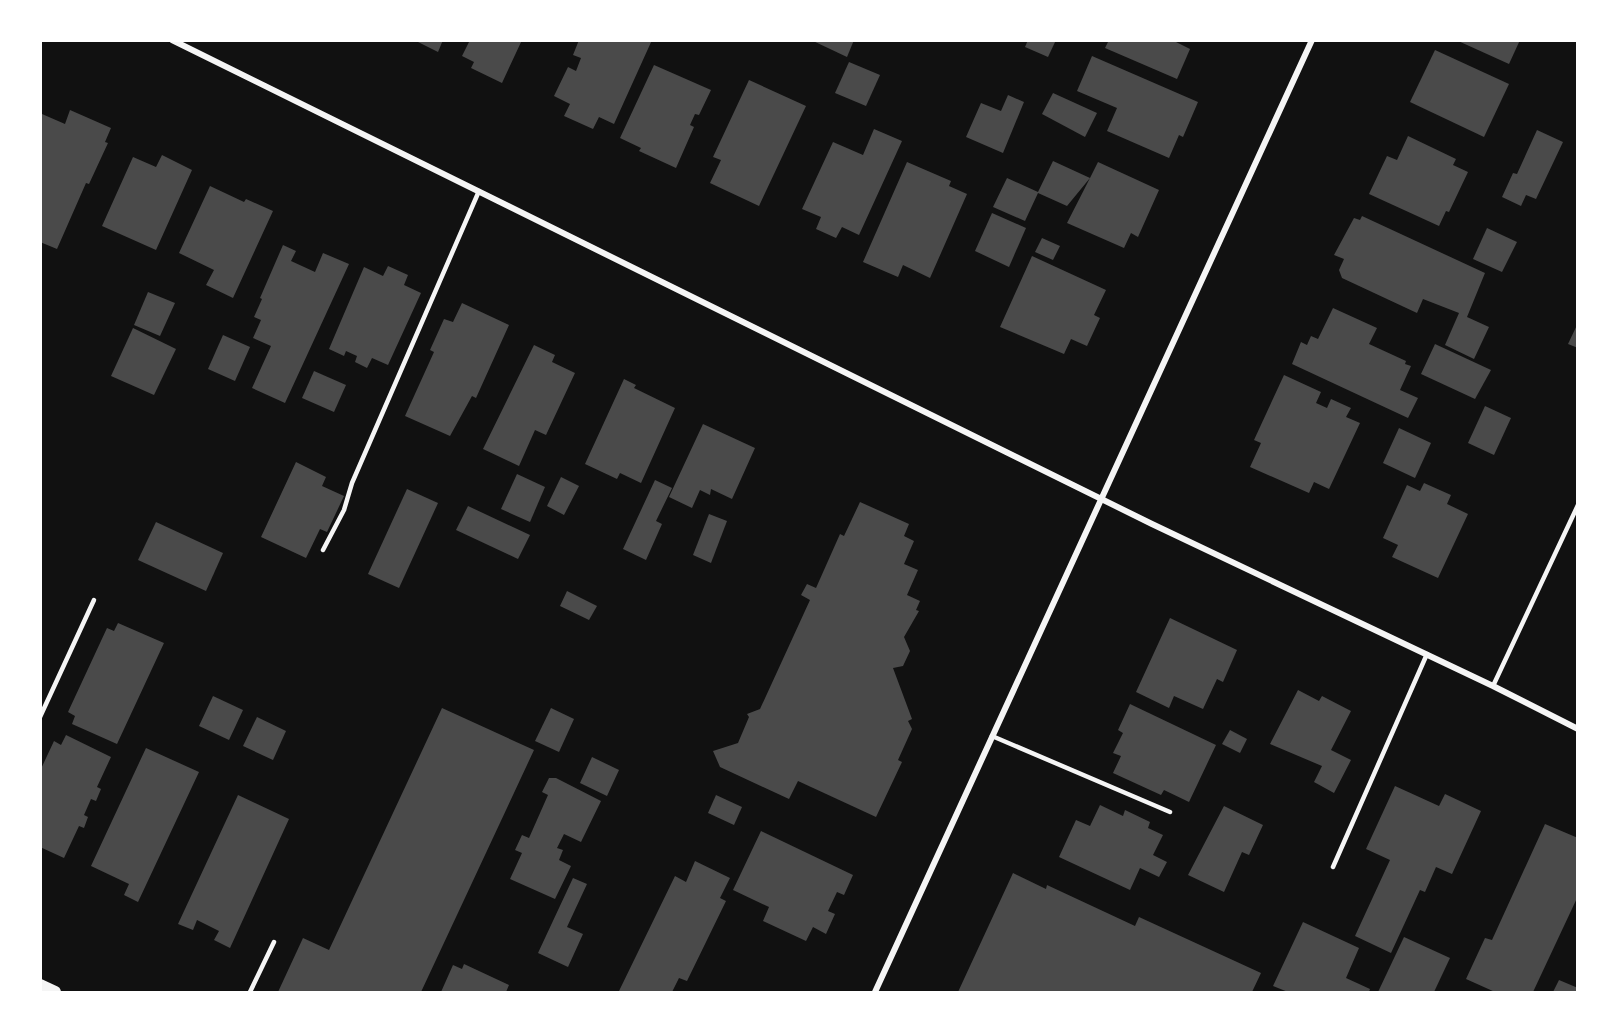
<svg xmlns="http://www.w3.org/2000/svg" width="1618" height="1033" viewBox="0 0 1618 1033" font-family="Signika,sans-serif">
	<rect width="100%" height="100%" fill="#111"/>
	<!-- building -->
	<g fill="#4a4a4a">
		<polygon points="414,40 443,40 438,52"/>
		<polygon points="470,40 522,40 502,83 471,68 474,62 462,56"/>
		<polygon points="579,40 652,40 614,124 599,117 593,129 564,116 570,104 554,96 568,67 576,71 581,58 573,55"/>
		<polygon points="811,40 854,40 847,57"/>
		<polygon points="1028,40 1056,40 1048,57 1025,47"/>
		<polygon points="1109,40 1172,40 1190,49 1177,79 1105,48"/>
		<polygon points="1456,40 1520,40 1509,64"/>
		<polygon points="1435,50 1509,84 1484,137 1410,102"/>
		<polygon points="1092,56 1198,102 1183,137 1179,135 1169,158 1107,131 1117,108 1077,91"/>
		<polygon points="849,62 880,75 866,106 835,93"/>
		<polygon points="654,65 711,90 699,115 695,114 690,125 694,127 676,168 639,151 641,148 620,138"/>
		<polygon points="749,80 806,106 759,206 710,183 721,160 713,157"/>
		<polygon points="1053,93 1097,113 1085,137 1042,114"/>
		<polygon points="1008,95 1024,102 1003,153 966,137 981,103 1001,111"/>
		<polygon points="70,110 111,128 105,142 108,143 89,184 86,183 57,249 40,242 40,118 42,114 65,124"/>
		<polygon points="874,129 902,141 859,235 842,227 836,238 816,229 821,217 802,209 833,142 863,155"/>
		<polygon points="1537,130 1563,142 1536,199 1526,195 1521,206 1502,197 1513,173 1517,174"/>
		<polygon points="1408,136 1456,159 1453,165 1468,172 1449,212 1446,211 1439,226 1369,194 1387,156 1397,160"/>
		<polygon points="162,155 192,170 156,250 102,226 133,157 156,167"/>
		<polygon points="1053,161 1090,178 1098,162 1159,190 1138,237 1131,233 1124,248 1067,223 1090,178 1067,206 1038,193 1025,221 993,207 1007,178 1038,192"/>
		<polygon points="907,162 951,181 949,186 967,194 930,278 903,265 898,277 863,262"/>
		<polygon points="210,186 244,202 246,199 273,211 233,298 206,285 214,270 179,253"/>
		<polygon points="992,213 1026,228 1009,267 975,251"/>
		<polygon points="1362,216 1485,273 1467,317 1489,327 1474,359 1445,345 1459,313 1423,299 1417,313 1342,278 1339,270 1344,259 1334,255 1354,218 1360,220"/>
		<polygon points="1487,228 1517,242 1502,272 1473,259"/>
		<polygon points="1042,238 1060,246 1053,260 1035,252"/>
		<polygon points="283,245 296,251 291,261 315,272 323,253 349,264 285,403 252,388 271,346 253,338 261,320 254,317 262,299 260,298"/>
		<polygon points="1032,256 1106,290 1094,315 1100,318 1087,346 1071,339 1064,354 1000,327"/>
		<polygon points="388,266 408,275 404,285 421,293 388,365 372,358 367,368 355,362 357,356 346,351 344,356 329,349 364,267 383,276"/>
		<polygon points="148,292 175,303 160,336 134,325"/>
		<polygon points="462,303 509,325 476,398 472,396 450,436 405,416 434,352 430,350 444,319 453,322"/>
		<polygon points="1333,308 1377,328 1369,344 1406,361 1405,364 1411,366 1400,390 1418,398 1408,418 1292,364 1301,342 1307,345 1311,336 1318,339"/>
		<polygon points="1578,323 1578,348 1568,344"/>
		<polygon points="133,328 176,349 154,395 111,376"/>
		<polygon points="223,335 250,347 235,381 208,369"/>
		<polygon points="1435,344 1491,370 1475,399 1421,374"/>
		<polygon points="534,345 555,355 552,362 575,373 546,435 535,430 519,466 483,449"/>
		<polygon points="314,371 346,385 334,412 302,398"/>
		<polygon points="1284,375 1321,392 1316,403 1327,408 1331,399 1351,408 1346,417 1360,423 1329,489 1314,482 1309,493 1250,467 1261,443 1254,440"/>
		<polygon points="624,379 636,385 634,388 675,408 641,483 620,473 617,479 585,464"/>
		<polygon points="1485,406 1511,418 1494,455 1468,443"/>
		<polygon points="703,424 755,448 732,499 711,489 710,495 700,490 692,508 669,497"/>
		<polygon points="1399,428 1431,443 1415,478 1383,463"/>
		<polygon points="296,462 326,477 322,486 344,496 327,532 320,529 306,558 261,537"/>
		<polygon points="517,474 545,487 530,522 501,509"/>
		<polygon points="561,477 579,486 564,515 547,506"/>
		<polygon points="655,480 672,488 656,521 662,524 646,560 623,549"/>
		<polygon points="1424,483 1451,495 1447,504 1468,514 1438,578 1392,557 1398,545 1383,538 1407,485 1420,491"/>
		<polygon points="407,489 438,503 399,588 368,574"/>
		<polygon points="860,502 909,524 904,536 914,541 904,564 918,570 907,595 920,601 916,610 919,611 904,637 910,651 903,666 893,668 912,719 908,721 912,729 898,760 902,762 876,817 798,781 789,799 720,767 713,751 738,743 749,717 747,714 760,709 810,600 801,595 807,584 816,588 840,534 844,536"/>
		<polygon points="468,506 530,535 518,559 456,530"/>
		<polygon points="709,514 727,521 711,563 693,555"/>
		<polygon points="156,522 223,553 206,591 138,560"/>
		<polygon points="567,591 597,606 589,620 560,606"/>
		<polygon points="1170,618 1237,650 1223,682 1217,679 1203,709 1174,696 1169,708 1136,692"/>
		<polygon points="118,623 164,643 117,744 72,724 75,716 68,712 107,628 114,631"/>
		<polygon points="1298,690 1319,701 1322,696 1351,711 1331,750 1351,760 1334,793 1314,782 1322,766 1270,744"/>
		<polygon points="213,696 243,710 229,740 199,726"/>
		<polygon points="1130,704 1216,745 1189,802 1164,790 1161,795 1113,773 1121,756 1113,753 1123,733 1118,730"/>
		<polygon points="442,708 534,750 421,992 278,992 303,938 329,950"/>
		<polygon points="551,708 574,719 559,752 535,741"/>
		<polygon points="257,717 286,731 273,760 243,746"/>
		<polygon points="1230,730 1247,739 1240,753 1222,744"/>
		<polygon points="66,735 111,757 97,787 101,789 96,801 91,799 84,815 88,817 84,828 79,826 64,858 40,847 40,771 54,741 61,745"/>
		<polygon points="146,748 199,772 138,902 124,895 129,884 91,866"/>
		<polygon points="592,757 619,770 607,796 580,783"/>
		<polygon points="549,778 556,778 601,801 581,842 564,834 557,848 563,850 559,860 571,866 555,899 510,879 522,853 515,850 522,835 529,838 548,795 542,792"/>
		<polygon points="1395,786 1439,806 1445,794 1481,811 1452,874 1436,867 1425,892 1420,890 1391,953 1355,936 1390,860 1366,849"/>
		<polygon points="238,795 289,819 230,948 214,940 219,931 197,920 193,930 178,924"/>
		<polygon points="716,795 742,807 734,825 708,813"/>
		<polygon points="1100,805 1123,816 1125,810 1150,822 1148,828 1163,835 1153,855 1167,862 1159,877 1140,868 1130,890 1059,857 1076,820 1090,826"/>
		<polygon points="1224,806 1263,825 1249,855 1242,852 1224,892 1188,875"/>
		<polygon points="1545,824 1578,838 1578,896 1533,992 1495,992 1466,979 1485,938 1492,940"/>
		<polygon points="761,831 853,875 844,895 837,892 828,911 835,914 826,934 813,927 806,941 763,921 769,907 733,890"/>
		<polygon points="695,861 730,878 720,898 726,901 687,981 679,978 672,992 619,991 675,876 686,882"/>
		<polygon points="1013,873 1046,889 1047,885 1135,926 1139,917 1261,973 1252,992 958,992"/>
		<polygon points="573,878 587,884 567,927 583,934 568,967 538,953"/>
		<polygon points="1303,922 1359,948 1346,978 1370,989 1369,992 1288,992 1273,986"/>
		<polygon points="1404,937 1450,958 1434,992 1378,992"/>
		<polygon points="464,964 509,985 506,992 441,992 453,965 462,969"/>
		<polygon points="1559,980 1578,988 1578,992 1553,992"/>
	</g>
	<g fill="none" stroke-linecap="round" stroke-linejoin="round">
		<!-- service -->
		<g stroke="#f5f5f5" stroke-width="4.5">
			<polyline points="323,550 344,510 352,483 479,191"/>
			<polyline points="1493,686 1578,505"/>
			<polyline points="40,717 94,600"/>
			<polyline points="992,736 1170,812"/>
			<polyline points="1333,867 1427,654"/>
			<polyline points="250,992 274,942"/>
		</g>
		<!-- minor -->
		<g stroke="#f5f5f5" stroke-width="6">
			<polyline points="172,40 1152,524 1493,686 1578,729"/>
			<polyline points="875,992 1312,40"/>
		</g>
		<!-- secondary -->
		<polyline stroke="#f5f5f5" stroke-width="12" points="40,985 55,992"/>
	</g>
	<!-- border -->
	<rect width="1618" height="1033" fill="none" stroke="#ffffff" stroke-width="84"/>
</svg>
